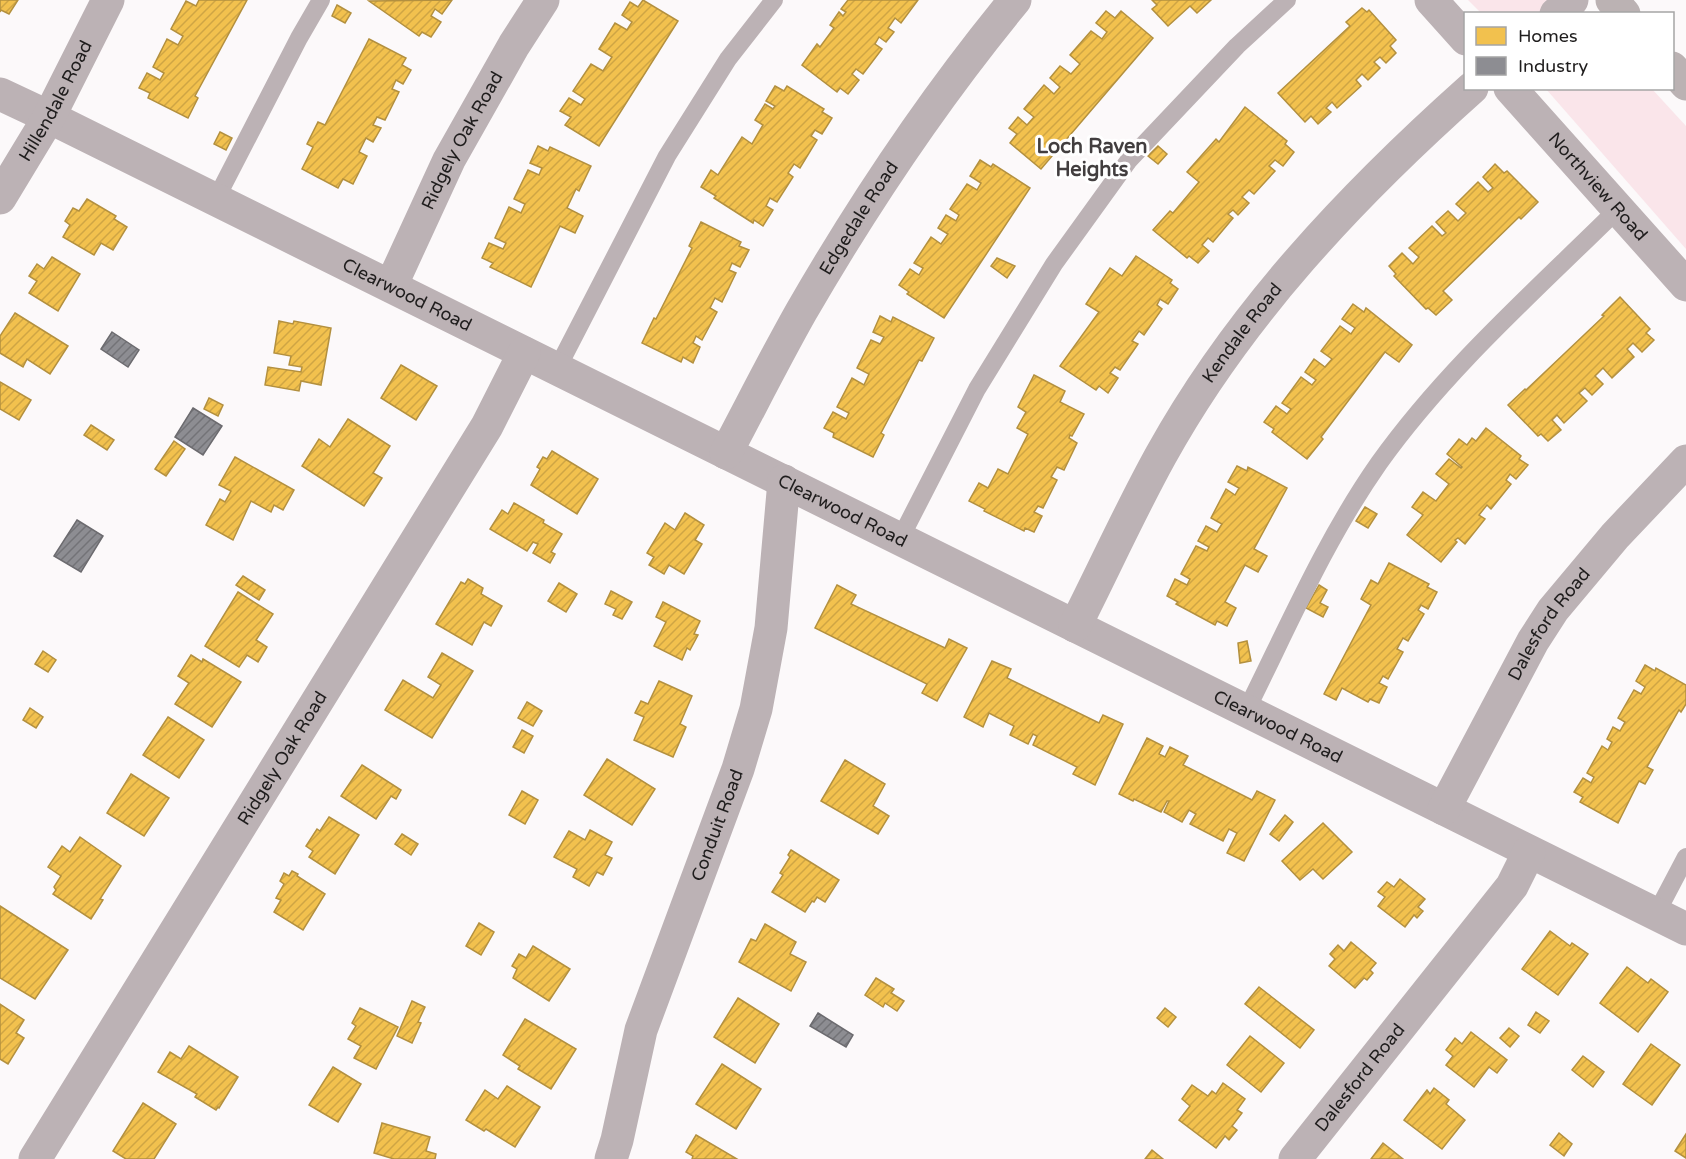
<svg xmlns="http://www.w3.org/2000/svg" width="1686" height="1159" viewBox="0 0 1686 1159" font-family="'Varela Round',sans-serif">
	<defs>
		<pattern id="homes-hatch" width="6" height="6" patternUnits="userSpaceOnUse" patternTransform="scale(1.5)"><rect width="6" height="6" fill="#f2c14e"/><path d="M-1 1l2-2M0 6l6-6M5 7l2-2" fill="none" stroke="#cfa544"/></pattern>
		<pattern id="industry-hatch" width="6" height="6" patternUnits="userSpaceOnUse" patternTransform="scale(1.5)"><rect width="6" height="6" fill="#8d8d92"/><path d="M-1 1l2-2M0 6l6-6M5 7l2-2" fill="none" stroke="#737377"/></pattern>
	</defs>
	<rect width="100%" height="100%" fill="#fcf9fa"/>
	<!-- green -->
	<g fill="#fae5ea">
		<polygon points="1468,0 1573,0 1586,13 1481,13"/>
		<polygon points="1546,89 1652,89 1686,126 1686,249"/>
	</g>
	<!-- homes -->
	<g fill="url(#homes-hatch)" stroke="#b3903f" stroke-width="1.5">
		<polygon points="0,0 18,0 9,14 1,10 0,12"/>
		<polygon points="199,0 247,0 195,96 198,98 188,118 148,98 150,93 139,88 147,73 160,80 164,73 153,67 167,39 178,45 183,36 171,29 186,1 196,6"/>
		<polygon points="452,0 442,14 435,9 431,16 441,22 431,37 422,32 419,36 369,1"/>
		<polygon points="643,0 678,21 599,146 565,125 571,117 560,111 569,98 581,105 585,99 573,91 591,64 603,71 612,57 599,49 615,23 627,30 632,22 622,15 630,2 638,7"/>
		<polygon points="848,0 918,0 901,23 895,18 888,28 894,32 886,42 879,37 875,44 882,49 863,74 856,69 852,74 859,80 848,94 840,88 837,92 802,65 817,44 820,47 834,28 830,25 839,12 843,16 846,12 841,9"/>
		<polygon points="1152,0 1211,0 1197,13 1190,6 1168,26 1152,9 1157,5"/>
		<polygon points="337,5 351,13 345,23 332,16"/>
		<polygon points="1362,8 1367,12 1369,10 1396,40 1390,46 1396,53 1386,63 1380,57 1374,62 1380,68 1368,80 1362,74 1356,80 1361,86 1337,108 1332,102 1326,108 1331,112 1318,124 1311,116 1305,122 1278,93 1350,26 1346,22"/>
		<polygon points="1106,11 1115,18 1121,11 1153,38 1041,169 1010,143 1017,134 1009,128 1018,117 1027,125 1034,117 1024,109 1044,85 1054,94 1060,87 1050,78 1060,66 1071,74 1080,64 1070,55 1091,31 1102,39 1107,32 1096,23"/>
		<polygon points="369,39 406,58 402,65 411,70 403,84 396,80 392,89 399,92 385,120 377,117 373,125 381,128 373,142 366,138 359,152 367,156 353,184 343,179 338,188 302,169 313,147 307,144 318,122 325,125"/>
		<polygon points="775,86 784,91 787,86 824,109 822,112 832,118 822,134 815,130 811,136 817,140 800,168 794,164 788,173 793,177 777,202 770,198 766,206 773,210 763,226 754,220 753,223 714,198 716,196 701,187 711,170 718,175 742,137 752,144 763,125 755,120 765,104 773,109 775,106 766,101"/>
		<polygon points="1245,107 1287,141 1285,144 1294,152 1283,166 1275,160 1269,166 1275,171 1254,194 1249,190 1242,197 1249,203 1238,215 1233,210 1228,214 1233,218 1213,242 1208,238 1202,245 1209,251 1198,263 1189,256 1187,258 1153,230 1170,211 1173,213 1199,182 1187,172 1216,139 1219,142"/>
		<polygon points="220,132 232,138 226,150 214,144"/>
		<polygon points="538,146 548,151 550,147 591,166 579,191 576,189 567,208 583,216 575,233 560,226 531,287 490,267 493,263 482,258 489,243 503,249 506,243 495,238 509,207 521,213 525,204 514,199 528,170 539,175 542,168 530,163"/>
		<polygon points="1158,146 1167,154 1158,164 1148,156"/>
		<polygon points="980,160 991,167 993,164 1030,188 944,318 907,294 909,292 899,285 910,269 919,275 923,268 914,263 931,237 941,244 948,234 938,228 946,215 956,221 959,215 950,209 967,184 977,190 981,183 970,176"/>
		<polygon points="1495,164 1504,173 1507,171 1538,202 1521,219 1519,217 1443,291 1452,300 1436,315 1428,308 1426,309 1394,276 1396,274 1389,266 1402,253 1413,264 1419,257 1409,248 1432,226 1442,236 1446,233 1436,222 1448,211 1458,221 1466,213 1456,204 1478,182 1488,192 1493,188 1483,177"/>
		<polygon points="87,199 116,216 114,219 127,227 113,250 101,243 94,255 63,237 70,225 65,221 73,208 79,211"/>
		<polygon points="701,222 741,242 739,246 749,250 740,267 732,263 729,270 736,273 722,302 715,298 710,308 717,312 702,340 696,336 693,343 700,347 693,363 683,357 681,362 642,343 654,318 656,319 692,248 689,246"/>
		<polygon points="1136,256 1172,280 1170,283 1178,289 1168,304 1160,299 1157,305 1162,309 1144,335 1139,331 1132,341 1138,344 1120,370 1115,367 1110,373 1118,378 1108,393 1099,386 1096,390 1060,366 1099,312 1086,304 1110,268 1122,276"/>
		<polygon points="52,257 80,274 58,311 29,293 37,281 29,276 37,264 44,269"/>
		<polygon points="997,258 1015,266 1007,278 991,266"/>
		<polygon points="1620,297 1650,329 1646,333 1654,340 1642,352 1633,343 1627,349 1634,357 1612,378 1603,368 1595,376 1603,384 1592,395 1585,388 1579,393 1587,401 1564,423 1557,415 1552,420 1561,430 1548,441 1541,434 1538,436 1508,405 1525,389 1526,390 1604,316 1602,315"/>
		<polygon points="1353,304 1364,312 1366,308 1412,345 1399,362 1385,352 1321,437 1323,439 1307,459 1272,432 1274,429 1264,422 1276,406 1287,414 1291,409 1282,403 1301,377 1312,385 1316,380 1305,372 1314,359 1325,367 1332,359 1321,351 1340,326 1351,334 1355,328 1342,319"/>
		<polygon points="15,313 68,346 50,374 27,359 23,367 0,353 0,336"/>
		<polygon points="880,316 891,322 893,317 934,338 922,361 919,360 900,397 881,433 884,435 873,457 833,437 834,433 824,428 833,412 846,419 849,413 837,407 852,378 864,385 869,374 857,368 871,340 880,344 884,337 873,332"/>
		<polygon points="279,321 293,324 294,321 331,328 321,385 301,381 299,391 265,385 268,367 301,372 302,367 289,365 291,356 274,353"/>
		<polygon points="401,365 437,386 416,420 381,398"/>
		<polygon points="1034,375 1065,391 1060,402 1084,414 1072,436 1070,435 1069,438 1077,443 1064,470 1057,467 1051,477 1057,480 1043,508 1038,506 1034,512 1042,516 1034,532 1025,528 1024,531 984,511 985,509 969,501 979,483 988,488 998,469 1008,474 1028,434 1017,428 1026,412 1018,407"/>
		<polygon points="0,382 31,400 19,420 0,409"/>
		<polygon points="209,398 223,405 218,416 204,409"/>
		<polygon points="348,419 390,446 373,473 382,478 364,506 302,466 319,439 330,447"/>
		<polygon points="91,425 114,440 107,450 84,435"/>
		<polygon points="1486,428 1521,456 1519,459 1528,465 1516,479 1510,474 1506,480 1511,484 1491,509 1487,505 1479,515 1485,519 1465,544 1458,538 1455,540 1457,542 1441,562 1407,535 1423,515 1412,507 1423,492 1436,501 1449,484 1436,474 1449,459 1461,468 1462,467 1447,454 1459,439 1467,445 1472,438 1476,441"/>
		<polygon points="174,441 185,449 166,476 155,469"/>
		<polygon points="552,451 598,479 577,514 531,485 540,469 537,467 543,457 547,459"/>
		<polygon points="235,457 294,490 283,510 274,505 271,512 251,501 233,540 206,525 220,499 225,502 231,491 219,485"/>
		<polygon points="1237,466 1247,471 1248,467 1287,488 1254,549 1267,556 1258,572 1245,565 1225,602 1236,608 1227,626 1217,621 1215,625 1176,604 1178,602 1167,596 1175,579 1187,585 1190,579 1181,574 1196,546 1207,551 1209,547 1198,541 1206,526 1217,532 1222,524 1211,518 1226,489 1235,495 1239,488 1228,482"/>
		<polygon points="514,503 544,520 543,523 562,534 551,552 555,554 550,563 533,553 538,544 533,542 527,551 490,529 502,510 508,514"/>
		<polygon points="1365,507 1377,514 1368,528 1356,521"/>
		<polygon points="685,513 704,525 695,540 702,544 684,574 669,565 664,574 649,565 654,557 647,553 665,523 675,530"/>
		<polygon points="1389,563 1429,584 1427,587 1437,592 1428,609 1421,605 1418,610 1424,614 1408,641 1403,638 1397,649 1403,652 1388,679 1383,676 1379,683 1387,687 1379,703 1370,699 1368,702 1342,688 1336,700 1324,694 1371,605 1361,599 1371,580 1378,584"/>
		<polygon points="243,576 265,590 259,600 236,585"/>
		<polygon points="468,579 483,588 481,594 502,606 491,626 484,622 472,645 436,624 461,582 465,584"/>
		<polygon points="559,583 577,594 566,612 548,601"/>
		<polygon points="837,585 856,595 851,604 945,648 949,639 967,648 937,701 922,693 927,684 815,628"/>
		<polygon points="1319,585 1327,590 1320,603 1328,607 1323,617 1306,608"/>
		<polygon points="611,591 632,602 622,619 613,615 616,609 605,604"/>
		<polygon points="238,592 273,614 256,640 267,647 258,662 247,655 239,667 205,646"/>
		<polygon points="663,602 700,621 694,634 698,635 690,650 687,648 682,660 654,646 666,622 656,617"/>
		<polygon points="1247,641 1251,661 1240,663 1238,643"/>
		<polygon points="43,651 56,660 48,672 35,664"/>
		<polygon points="442,653 473,671 432,738 385,710 403,680 433,698 441,685 428,677"/>
		<polygon points="191,655 202,662 203,659 241,682 212,727 175,704 189,683 178,676"/>
		<polygon points="992,661 1011,669 1007,678 1099,723 1103,715 1123,724 1095,785 1073,774 1077,767 1033,745 1037,736 1033,734 1028,744 1010,735 1014,726 989,713 983,727 964,717"/>
		<polygon points="1645,665 1655,671 1656,668 1686,685 1686,704 1681,712 1679,710 1647,767 1653,770 1645,784 1639,781 1618,823 1580,802 1583,797 1574,792 1583,778 1591,783 1594,777 1587,773 1602,746 1608,750 1612,742 1607,739 1613,727 1620,731 1625,722 1618,718 1634,690 1641,694 1645,687 1636,681"/>
		<polygon points="659,681 692,696 680,724 686,727 673,757 634,740 644,717 635,713 641,701 648,704"/>
		<polygon points="527,702 542,711 533,726 518,718"/>
		<polygon points="30,708 43,717 36,728 23,720"/>
		<polygon points="168,717 204,740 179,778 143,755"/>
		<polygon points="522,730 533,736 524,753 513,747"/>
		<polygon points="1147,738 1163,746 1159,754 1165,757 1170,747 1188,756 1183,765 1252,800 1257,791 1275,800 1244,861 1227,853 1237,833 1229,829 1223,841 1190,824 1196,814 1189,810 1182,822 1164,812 1169,801 1167,801 1161,812 1134,799 1133,801 1119,794"/>
		<polygon points="607,759 655,789 632,825 584,795"/>
		<polygon points="845,760 885,784 873,806 889,816 878,834 821,801"/>
		<polygon points="362,765 401,790 396,799 391,796 376,819 341,796"/>
		<polygon points="131,774 169,798 144,836 107,813"/>
		<polygon points="522,791 538,800 525,824 509,815"/>
		<polygon points="1285,815 1293,822 1279,841 1270,834"/>
		<polygon points="329,817 359,835 335,874 309,857 313,851 306,846 317,829 320,831"/>
		<polygon points="1323,823 1352,852 1323,879 1313,869 1300,880 1282,861"/>
		<polygon points="590,830 612,842 605,855 612,858 603,875 597,872 589,886 573,877 577,869 554,857 569,831 585,840"/>
		<polygon points="402,834 418,844 411,855 395,844"/>
		<polygon points="80,837 121,866 100,899 103,900 91,919 53,894 56,890 54,887 61,876 48,867 62,846 70,852"/>
		<polygon points="791,850 839,880 825,902 817,897 814,902 812,901 805,912 772,892 783,875 780,873 790,857 788,855"/>
		<polygon points="292,871 298,874 297,876 325,894 303,930 274,912 281,900 276,898 284,884 280,881 284,873 289,876"/>
		<polygon points="1400,879 1425,899 1418,907 1423,911 1417,918 1414,915 1405,927 1378,906 1385,897 1378,892 1387,882 1394,887"/>
		<polygon points="0,906 68,950 35,999 0,978"/>
		<polygon points="479,923 494,932 481,955 466,946"/>
		<polygon points="765,924 796,942 790,954 806,962 791,991 739,962 751,939 756,941"/>
		<polygon points="1550,931 1570,946 1572,943 1588,954 1558,995 1522,969"/>
		<polygon points="1351,942 1376,963 1370,970 1373,973 1367,980 1364,978 1355,988 1329,966 1335,959 1330,954 1338,945 1344,951"/>
		<polygon points="533,946 570,969 549,1001 513,978 517,969 512,966 519,954 526,958"/>
		<polygon points="1627,967 1648,983 1651,979 1668,992 1638,1032 1600,1003"/>
		<polygon points="876,978 894,989 891,993 904,1001 897,1011 885,1003 883,1007 865,995"/>
		<polygon points="1259,987 1314,1030 1300,1048 1245,1004"/>
		<polygon points="738,998 779,1024 755,1063 714,1037"/>
		<polygon points="412,1001 425,1007 418,1022 421,1023 412,1043 397,1036"/>
		<polygon points="0,1004 24,1020 16,1033 24,1038 8,1064 0,1059"/>
		<polygon points="360,1008 398,1027 376,1069 354,1058 361,1046 348,1039 356,1026 352,1023"/>
		<polygon points="1165,1008 1176,1017 1168,1027 1157,1018"/>
		<polygon points="1536,1012 1549,1021 1540,1033 1528,1025"/>
		<polygon points="525,1019 576,1049 551,1089 518,1069 520,1066 503,1055"/>
		<polygon points="1509,1028 1519,1036 1510,1047 1500,1038"/>
		<polygon points="1471,1032 1507,1060 1497,1073 1489,1067 1474,1087 1446,1065 1453,1056 1446,1050 1455,1038 1462,1044"/>
		<polygon points="1250,1036 1284,1063 1261,1092 1227,1065"/>
		<polygon points="1651,1044 1680,1065 1652,1105 1623,1084"/>
		<polygon points="189,1046 238,1077 219,1108 218,1107 216,1110 195,1097 197,1094 158,1072 170,1052 181,1059"/>
		<polygon points="1583,1056 1604,1072 1593,1087 1572,1070"/>
		<polygon points="722,1064 761,1089 736,1129 696,1104"/>
		<polygon points="333,1067 361,1084 338,1122 309,1105"/>
		<polygon points="1223,1083 1245,1099 1237,1110 1242,1113 1232,1126 1237,1130 1229,1140 1225,1136 1216,1148 1179,1120 1190,1106 1182,1099 1192,1085 1208,1096 1212,1091 1216,1094"/>
		<polygon points="507,1086 540,1107 515,1147 486,1129 484,1131 466,1120 485,1090 498,1099"/>
		<polygon points="1434,1088 1449,1100 1446,1104 1465,1120 1442,1149 1404,1120 1427,1090 1430,1094"/>
		<polygon points="143,1103 176,1124 154,1159 126,1159 113,1151"/>
		<polygon points="382,1123 430,1137 426,1151 436,1154 435,1159 394,1159 374,1153"/>
		<polygon points="1559,1133 1572,1144 1564,1156 1550,1145"/>
		<polygon points="1686,1134 1686,1158 1675,1151"/>
		<polygon points="696,1135 737,1159 692,1159 693,1156 686,1152"/>
		<polygon points="1383,1143 1403,1159 1371,1159"/>
		<polygon points="1152,1150 1163,1159 1145,1159"/>
	</g>
	<!-- industry -->
	<g fill="url(#industry-hatch)" stroke="#6c6b6f" stroke-width="1.5">
		<polygon points="112,332 139,350 128,367 101,349"/>
		<polygon points="193,408 222,426 203,455 175,437"/>
		<polygon points="77,520 103,536 81,572 54,556"/>
		<polygon points="818,1013 853,1035 846,1047 810,1026"/>
	</g>
	<g fill="none" stroke-linecap="round" stroke-linejoin="round">
		<!-- lane -->
		<g stroke="#bcb2b5" stroke-width="18">
			<polyline points="216,199 299,38 321,0"/>
			<polyline points="557,369 667,156 728,59 774,0"/>
			<polyline points="900,539 977,389 1054,264 1129,160 1237,46 1287,0"/>
			<path d="M1246,711C1288,627 1325,540 1379,463C1446,369 1536,290 1618,209"/>
			<polyline points="1656,914 1686,857"/>
		</g>
		<!-- street -->
		<g stroke="#bcb2b5" stroke-width="33">
			<polyline points="1431,0 1466,39"/>
			<polyline points="1556,14 1572,0"/>
			<path id="s1" d="M1510,88L1686,285"/>
			<path id="s2" d="M0,94L49,117L1686,929"/>
			<path id="s3" d="M0,198L49,117L108,0"/>
			<path id="s4" d="M391,286L449,160L514,45L543,0"/>
			<path id="s5" d="M726,453C751,406 775,358 801,312C864,203 935,97 1015,0"/>
			<path id="s6" d="M1075,626C1104,569 1130,511 1161,455C1239,314 1352,195 1472,88"/>
			<path id="s7" d="M1444,809L1533,641L1553,610L1615,536L1686,461"/>
			<path id="s8" d="M35,1159L487,426L524,353"/>
			<path id="s9" d="M611,1159L617,1140L641,1030L738,769L756,709L771,628L784,481"/>
			<path id="s10" d="M1295,1159L1512,886L1529,852"/>
		</g>
		<!-- secondary -->
		<g stroke="#bbb2b3" stroke-width="33">
			<polyline points="1612,0 1624,14"/>
			<polyline points="1672,68 1686,84"/>
		</g>
	</g>
	<g text-anchor="middle" stroke-width="6" stroke-linejoin="round" paint-order="stroke">
		<!-- street labels -->
		<g font-size="18" fill="#1f1d1d" stroke="#fff">
			<text dy="6" stroke="none"><textPath href="#s3" startOffset="112">Hillendale Road</textPath></text>
			<text dy="6" stroke="none"><textPath href="#s4" startOffset="162">Ridgely Oak Road</textPath></text>
			<text dy="6" stroke="none"><textPath href="#s1" startOffset="132">Northview Road</textPath></text>
			<text dy="6" stroke="none"><textPath href="#s5" startOffset="270">Edgedale Road</textPath></text>
			<text dy="6" stroke="none"><textPath href="#s2" startOffset="454">Clearwood Road</textPath></text>
			<text dy="6" stroke="none"><textPath href="#s6" startOffset="338">Kendale Road</textPath></text>
			<text dy="6" stroke="none"><textPath href="#s2" startOffset="940">Clearwood Road</textPath></text>
			<text dy="6" stroke="none"><textPath href="#s7" startOffset="213">Dalesford Road</textPath></text>
			<text dy="6" stroke="none"><textPath href="#s2" startOffset="1426">Clearwood Road</textPath></text>
			<text dy="6" stroke="none"><textPath href="#s8" startOffset="471">Ridgely Oak Road</textPath></text>
			<text dy="6" stroke="none"><textPath href="#s9" startOffset="351">Conduit Road</textPath></text>
			<text dy="6" stroke="none"><textPath href="#s10" startOffset="104">Dalesford Road</textPath></text>
		</g>
		<!-- neighbourhood labels -->
		<g font-size="20" font-weight="bold" fill="#423e3f" stroke="#fff">
			<text x="1092" y="153">Loch Raven<tspan x="1092" dy="23">Heights</tspan></text>
		</g>
	</g>
	<!-- legend -->
	<rect x="1464" y="12" width="210" height="78" fill="#ffffff" stroke="#a5a5a5" stroke-width="1.5"/>
	<rect x="1476" y="27" width="30" height="18" fill="#f2c14e" stroke="#a5a5a5" stroke-width="1.5"/>
	<text x="1518" y="42" font-size="18" fill="#1f1d1d">Homes</text>
	<rect x="1476" y="57" width="30" height="18" fill="#8d8d92" stroke="#a5a5a5" stroke-width="1.5"/>
	<text x="1518" y="72" font-size="18" fill="#1f1d1d">Industry</text>
</svg>
